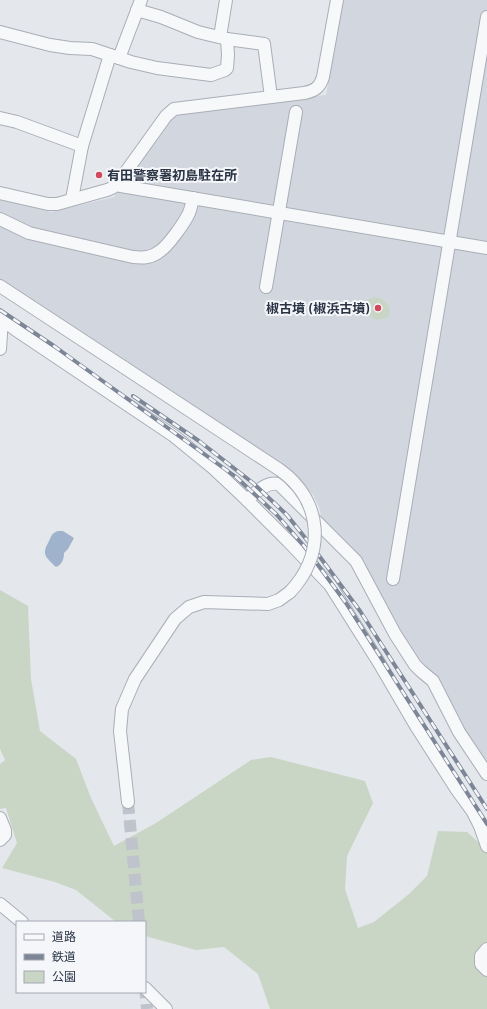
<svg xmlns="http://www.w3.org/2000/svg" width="487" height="1009" viewBox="0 0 487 1009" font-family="Overpass,'Noto Sans JP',sans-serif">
	<rect width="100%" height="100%" fill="#e4e7ec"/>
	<!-- built -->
	<polygon fill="#d2d6de" points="342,0 487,0 487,763 463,728 438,680 417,656 322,520 319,507 313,495 302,482 169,391 0,281 0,199 51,212 114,197 173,115 176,113 326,95"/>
	<!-- green -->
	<g fill="#c9d6c5">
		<path d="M375,297C385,299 392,306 389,316C376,325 361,315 367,300Z"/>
		<polygon points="0,590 28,606 31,679 40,731 76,759 91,798 114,846 156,823 251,760 271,757 365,781 373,803 347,856 345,889 358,928 374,922 409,894 427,876 438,831 467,832 487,850 487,1009 270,1009 258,974 224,947 196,950 145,936 145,922 116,922 76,890 55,882 2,868 17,843 6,808 0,809 0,764 5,760 0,749"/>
	</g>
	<!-- water -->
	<path fill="#9fb4cc" d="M58,531H63L74,538L68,549L64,553C64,559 62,565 56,567C47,558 41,555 48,543C52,536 50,534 58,531Z"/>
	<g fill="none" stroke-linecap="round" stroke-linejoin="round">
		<!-- minor-tunnel -->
		<g stroke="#bfc3cb" stroke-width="12" stroke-dasharray="12 6" stroke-linecap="butt">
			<polyline points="128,802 139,922"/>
			<polyline points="145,986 147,1009"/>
		</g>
		<defs>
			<g id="minor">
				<polyline points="137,10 161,17 198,32 227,39 264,44 271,97"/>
				<polyline points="0,32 50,45 70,48 92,49 131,62 157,68 211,75 225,70 227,68 228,55 227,39"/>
				<polyline points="220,37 226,0"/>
				<polyline points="119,58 141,0"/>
				<polyline points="0,118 17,122 82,146"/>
				<polyline points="115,185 487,248"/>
				<path d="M0,193L48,204H57L107,190L112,188L120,180L166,116L174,109L304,93C315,91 320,87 323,77L337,0"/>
				<polyline points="72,199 82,146 110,55"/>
				<path d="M0,219L29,233L133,257C143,258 152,258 160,251C168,246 185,222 189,213C191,208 192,203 193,198"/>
				<polyline points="0,286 125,368"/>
				<polyline points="266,287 296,112"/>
				<polyline points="0,318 16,330 174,436 212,467 247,500 288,541 330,585 378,661 416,726 457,790 473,812 480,826 487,846"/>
				<polyline points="0,349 2,319"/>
				<path d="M247,500C255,493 269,479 280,485L356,561L395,634L415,665L421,671L433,681L459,732L487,774"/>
				<polyline points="393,579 487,17"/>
				<polyline points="128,802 120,731 122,709 135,679 175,619 189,607 204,602 268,604 279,600 290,592"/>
				<polyline points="0,818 5,830 5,835 0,840"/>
				<polyline points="0,904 22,922"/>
				<polyline points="487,949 481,956 481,964 487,970"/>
				<polyline points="145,988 166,1009"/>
			</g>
		</defs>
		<!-- minor casing -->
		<use href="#minor" stroke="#a9aeb7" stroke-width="14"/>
		<!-- minor -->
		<use href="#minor" stroke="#f7f8fa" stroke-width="12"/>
		<defs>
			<g id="rail">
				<polyline points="0,310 54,346 236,477 276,514 304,546 346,603 487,824"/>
				<polyline points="133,396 199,441 253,483 287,515 314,549 360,611 487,809"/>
			</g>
		</defs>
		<!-- rail casing -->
		<use href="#rail" stroke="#7d8696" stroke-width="4"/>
		<!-- rail -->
		<use href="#rail" stroke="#f4f6f9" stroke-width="2.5" stroke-dasharray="8" stroke-linecap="butt"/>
		<defs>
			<path id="minor-bridge" d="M125,368L280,470C323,501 326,554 290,592"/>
		</defs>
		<!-- minor-bridge casing -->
		<use href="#minor-bridge" stroke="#a9aeb7" stroke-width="14" stroke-linecap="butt"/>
		<!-- minor-bridge -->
		<use href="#minor-bridge" stroke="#f7f8fa" stroke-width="12"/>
	</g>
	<!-- markers -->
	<g fill="#d1495b" stroke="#f4f6f9" stroke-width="1.5">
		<circle cx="99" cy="175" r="4"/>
		<circle cx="378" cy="308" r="4"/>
	</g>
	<g text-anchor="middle" stroke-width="4" stroke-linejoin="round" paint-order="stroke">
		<!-- poi labels -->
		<g font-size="13" font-weight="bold" fill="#2b3445" stroke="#f4f6f9" text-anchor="start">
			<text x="107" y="180">有田警察署初島駐在所</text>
			<text x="370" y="313" text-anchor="end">椒古墳 (椒浜古墳)</text>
		</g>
	</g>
	<!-- legend -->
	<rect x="16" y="921" width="130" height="72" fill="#f4f6f9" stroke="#a4a8b1"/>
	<rect x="24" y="934" width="20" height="6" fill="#f7f8fa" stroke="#a4a8b1"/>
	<text x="52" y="941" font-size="12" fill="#2b3445">道路</text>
	<rect x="24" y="954" width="20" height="6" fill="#7d8696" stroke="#a4a8b1"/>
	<text x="52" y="961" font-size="12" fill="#2b3445">鉄道</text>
	<rect x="24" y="971" width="20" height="12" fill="#c9d6c5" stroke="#a4a8b1"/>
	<text x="52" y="981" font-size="12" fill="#2b3445">公園</text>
</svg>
